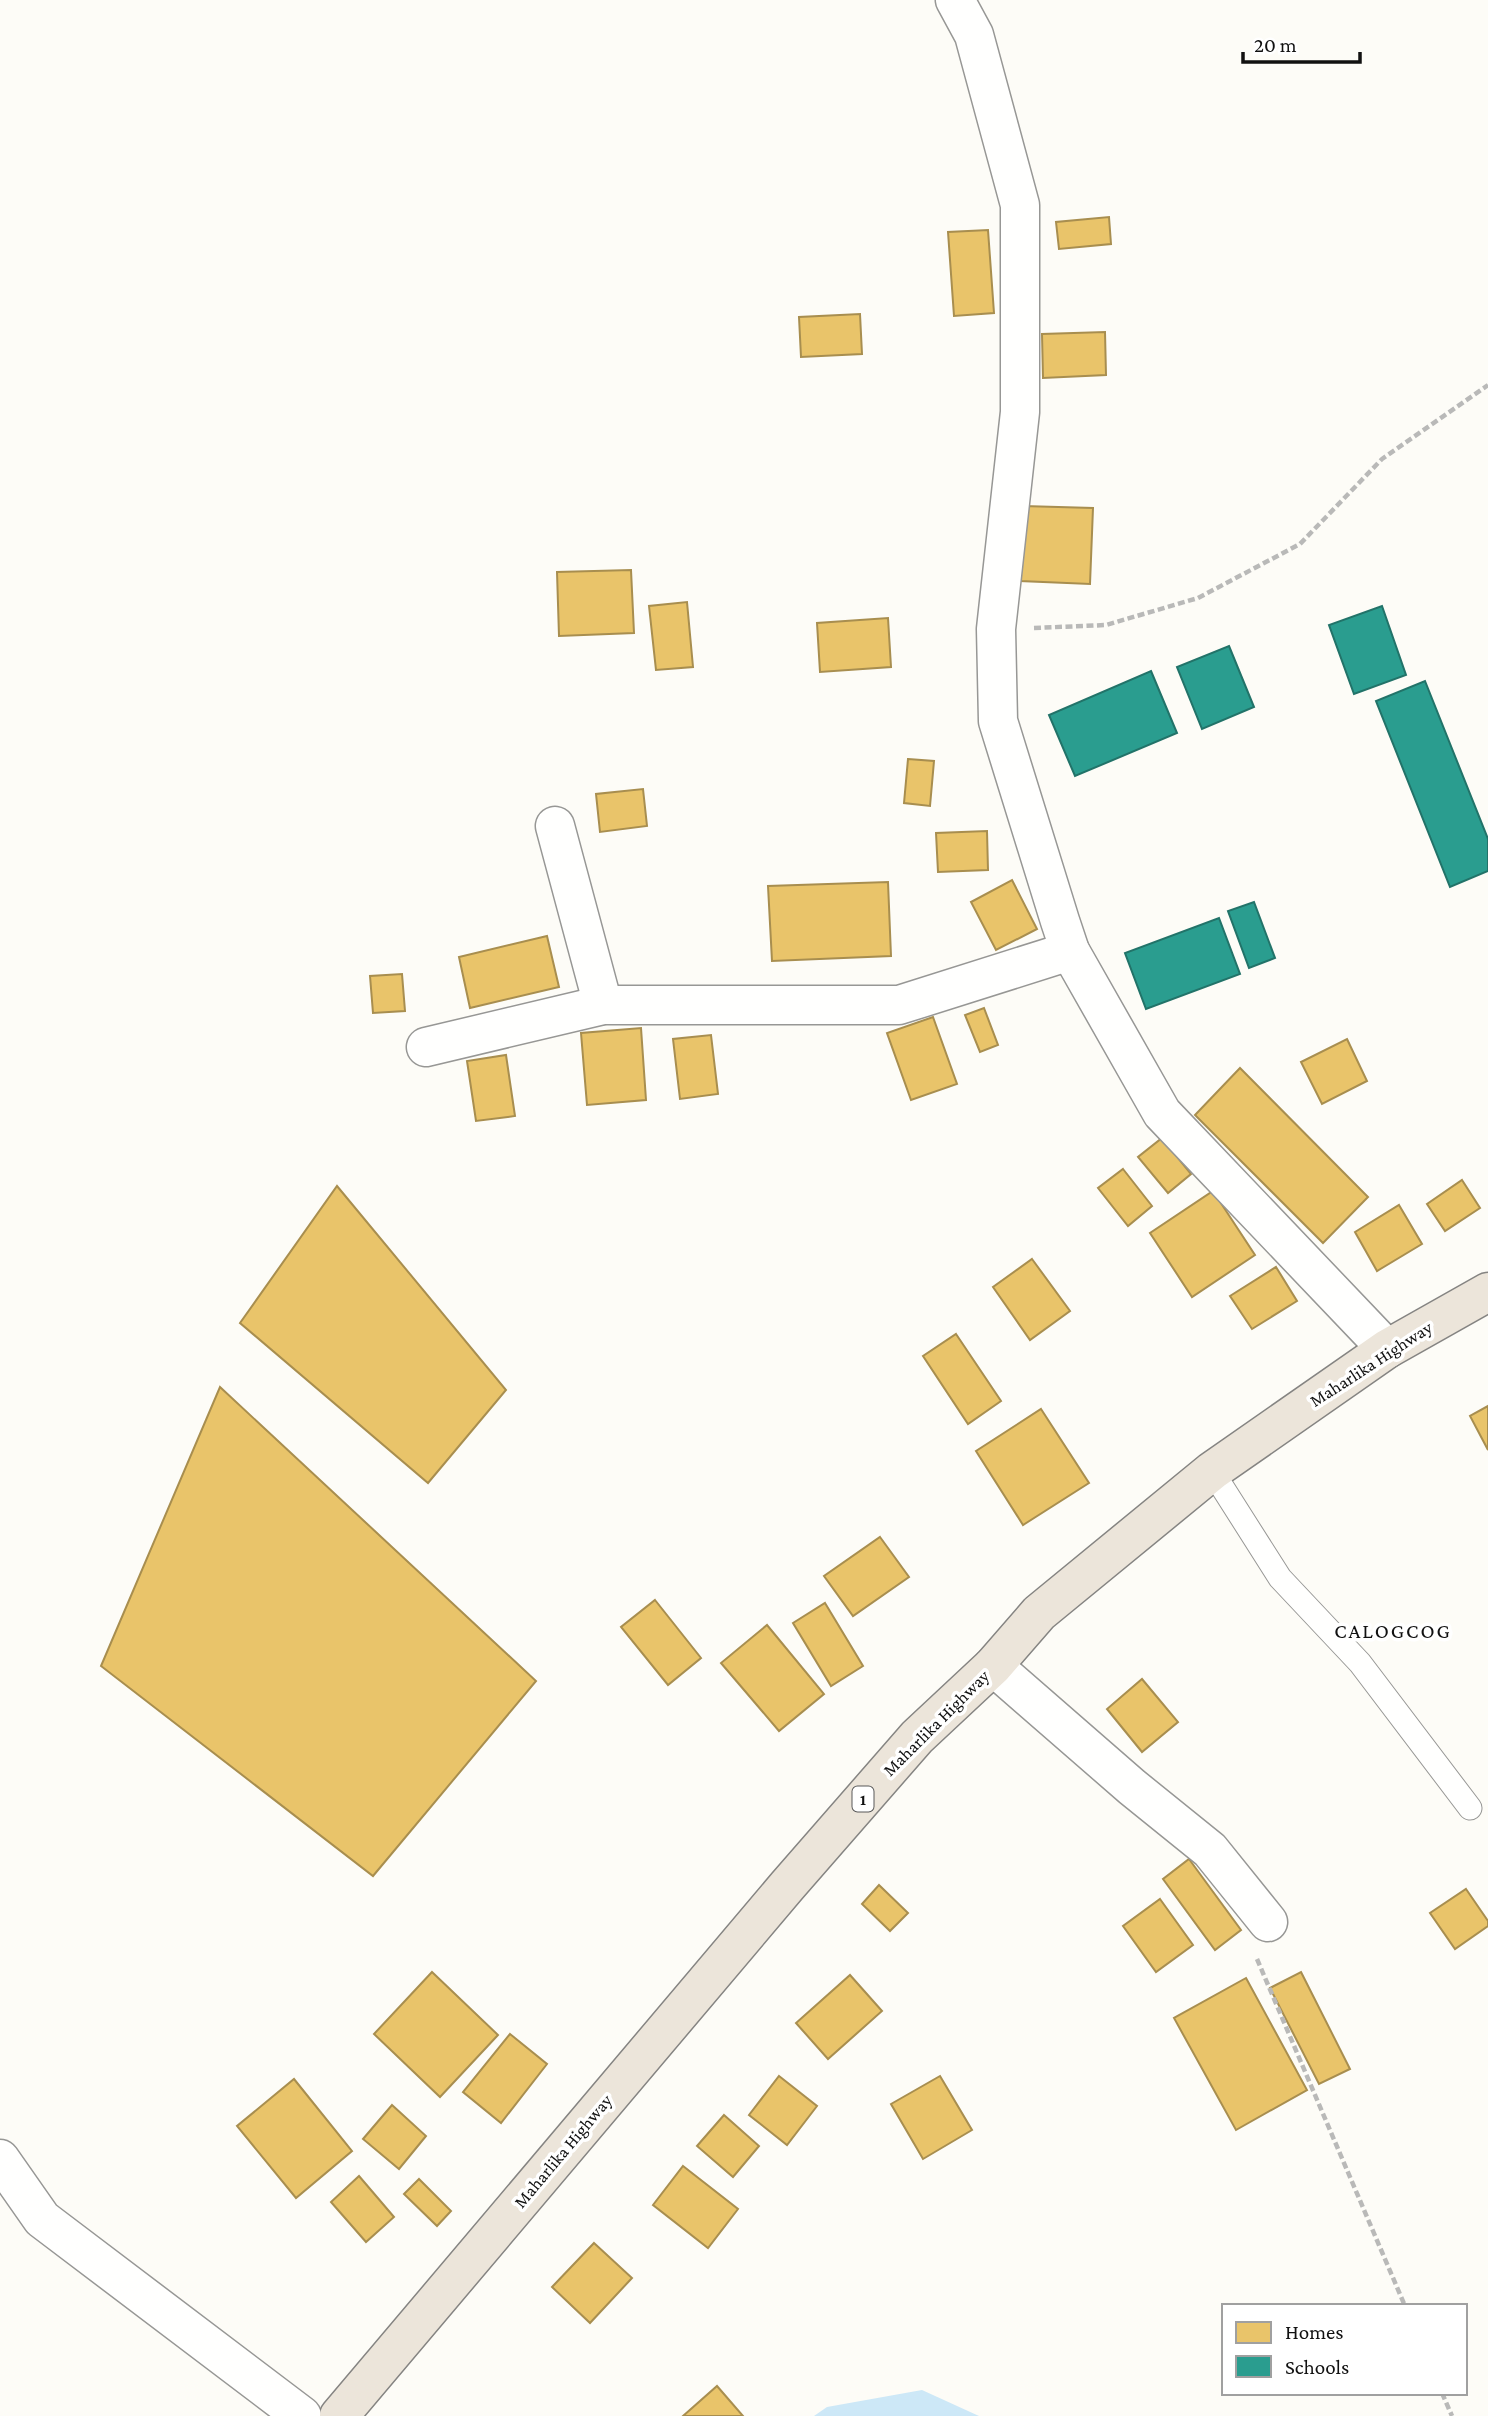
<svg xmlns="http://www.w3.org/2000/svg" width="1488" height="2416" viewBox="0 0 1488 2416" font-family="'Crimson Pro',serif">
	<rect width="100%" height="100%" fill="#fdfcf7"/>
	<!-- water -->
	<polygon fill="#cde8f7" points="922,2390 979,2416 814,2416 827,2407"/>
	<!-- homes -->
	<g fill="#e9c46a" stroke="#a88e4f" stroke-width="2">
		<polygon points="1109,217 1111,244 1059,249 1056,222"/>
		<polygon points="988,230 994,313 954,316 948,232"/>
		<polygon points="860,314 862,354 801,357 799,317"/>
		<polygon points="1105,332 1106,375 1043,378 1042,334"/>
		<polygon points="1023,506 1093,508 1090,584 1020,581"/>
		<polygon points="631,570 634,633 559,636 557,572"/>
		<polygon points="687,602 693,667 656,670 649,606"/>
		<polygon points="888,618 891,667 820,672 817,623"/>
		<polygon points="908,759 934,761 930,806 904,803"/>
		<polygon points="643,789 647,826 600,832 596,794"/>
		<polygon points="987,831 988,870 938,872 936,833"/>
		<polygon points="1012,880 1037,929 996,950 971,902"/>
		<polygon points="888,882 891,956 772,961 768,886"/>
		<polygon points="547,936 559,987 470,1008 459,957"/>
		<polygon points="402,974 405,1011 373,1013 370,976"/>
		<polygon points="984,1008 998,1045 980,1052 965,1015"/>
		<polygon points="933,1017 957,1084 911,1100 887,1033"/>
		<polygon points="641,1028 646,1100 587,1105 581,1033"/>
		<polygon points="711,1035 718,1094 680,1099 673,1039"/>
		<polygon points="1347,1039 1367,1081 1322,1104 1301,1062"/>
		<polygon points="506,1055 515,1116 476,1121 467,1061"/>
		<polygon points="1240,1068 1368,1197 1323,1243 1195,1115"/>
		<polygon points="1162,1138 1191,1174 1168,1193 1138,1157"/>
		<polygon points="1123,1169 1152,1206 1128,1226 1098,1188"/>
		<polygon points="1462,1180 1480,1208 1445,1231 1427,1204"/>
		<polygon points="337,1186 506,1390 428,1483 240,1323"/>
		<polygon points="1213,1191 1255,1255 1192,1297 1150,1233"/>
		<polygon points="1399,1205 1422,1244 1377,1271 1355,1232"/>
		<polygon points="1032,1259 1070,1311 1030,1340 993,1287"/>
		<polygon points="1276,1267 1297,1301 1252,1329 1230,1296"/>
		<polygon points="956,1334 1001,1401 968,1424 923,1356"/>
		<polygon points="220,1387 536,1681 373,1876 101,1666"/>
		<polygon points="1488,1406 1488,1450 1470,1416"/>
		<polygon points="1041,1409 1089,1483 1023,1525 976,1451"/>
		<polygon points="880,1537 909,1577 853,1616 824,1576"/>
		<polygon points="655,1600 701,1658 668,1685 621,1627"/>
		<polygon points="825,1603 863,1666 831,1686 793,1623"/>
		<polygon points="767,1625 824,1694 779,1731 721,1663"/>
		<polygon points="1142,1679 1178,1722 1142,1752 1107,1709"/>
		<polygon points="1189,1859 1241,1930 1215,1950 1163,1879"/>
		<polygon points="879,1885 908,1913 890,1931 862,1904"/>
		<polygon points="1466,1889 1488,1921 1488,1926 1455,1949 1430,1913"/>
		<polygon points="1160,1899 1193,1945 1156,1972 1123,1926"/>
		<polygon points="432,1972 498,2035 440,2097 374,2034"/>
		<polygon points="1301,1972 1350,2069 1319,2084 1270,1988"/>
		<polygon points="850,1975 882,2011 828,2059 796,2023"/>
		<polygon points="1246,1978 1307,2090 1236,2130 1174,2018"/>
		<polygon points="510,2034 547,2064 501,2123 463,2092"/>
		<polygon points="779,2076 817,2106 787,2145 749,2115"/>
		<polygon points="940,2076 972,2130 923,2159 891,2104"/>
		<polygon points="294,2079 352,2151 296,2198 237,2126"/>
		<polygon points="392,2105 426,2136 399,2169 363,2139"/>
		<polygon points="724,2115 759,2146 733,2177 697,2146"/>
		<polygon points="683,2166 738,2209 708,2248 653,2205"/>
		<polygon points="359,2176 394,2217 366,2242 331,2202"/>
		<polygon points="419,2179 451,2211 437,2226 404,2194"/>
		<polygon points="594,2243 632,2278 590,2323 552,2287"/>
		<polygon points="717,2386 743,2416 683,2416"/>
	</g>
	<!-- schools -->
	<g fill="#2a9d8f" stroke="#227369" stroke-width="2">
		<polygon points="1382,606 1406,675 1354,694 1329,625"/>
		<polygon points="1229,646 1254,707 1202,729 1177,667"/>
		<polygon points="1151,671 1177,733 1075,776 1049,715"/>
		<polygon points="1425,681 1488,839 1488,871 1450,887 1376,701"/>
		<polygon points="1254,902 1275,958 1249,968 1228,911"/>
		<polygon points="1219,918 1240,974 1146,1009 1125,953"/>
	</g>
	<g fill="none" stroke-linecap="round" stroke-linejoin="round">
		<defs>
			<polyline id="service" points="1212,1471 1280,1578 1360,1663 1470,1808"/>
			<g id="minor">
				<polyline points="955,0 974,35 1020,205 1020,412 996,629 998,721 1060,921 1070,951 1162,1113 1387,1349"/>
				<polyline points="555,826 603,1005"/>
				<polyline points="426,1047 603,1005 899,1005 1070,951"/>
				<polyline points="993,1666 1132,1787 1210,1850 1268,1922"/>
				<polyline points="0,2159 42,2219 302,2416"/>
			</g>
			<polyline id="trunk" points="339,2416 787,1886 917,1737 993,1666 1039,1613 1212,1471 1387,1349 1488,1292"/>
		</defs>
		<!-- service casing -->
		<use href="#service" stroke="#979795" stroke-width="25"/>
		<!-- minor casing -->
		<use href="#minor" stroke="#979795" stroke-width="41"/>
		<!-- trunk casing -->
		<use href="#trunk" stroke="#858482" stroke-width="41"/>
		<!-- path -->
		<g stroke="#b9b9b8" stroke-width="4.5" stroke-dasharray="7 3.5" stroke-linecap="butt">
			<polyline points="1034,628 1106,625 1198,598 1300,544 1382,459 1488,385"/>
			<polyline points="1257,1959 1405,2306"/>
			<polyline points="1442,2393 1452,2416"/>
		</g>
		<!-- service -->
		<use href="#service" stroke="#fffffe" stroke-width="23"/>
		<!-- minor -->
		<use href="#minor" stroke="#fffffe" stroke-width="38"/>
		<!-- trunk -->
		<use href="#trunk" stroke="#ece5da" stroke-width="38"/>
	</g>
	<g text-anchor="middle" stroke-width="7" stroke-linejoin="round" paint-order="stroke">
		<!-- shield labels -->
		<rect fill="#fff" stroke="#585858" stroke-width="2" x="852.5" y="1786.5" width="21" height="25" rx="5"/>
		<g font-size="16" font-weight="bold" fill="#111">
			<text x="863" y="1805">1</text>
		</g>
		<!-- street labels -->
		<g font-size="18" fill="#111" stroke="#fff">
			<text transform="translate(1371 1364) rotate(-33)" y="6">Maharlika Highway</text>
			<text transform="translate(936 1723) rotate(-45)" y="6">Maharlika Highway</text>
			<text transform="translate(563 2151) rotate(-50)" y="6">Maharlika Highway</text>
		</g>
		<!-- quarter labels -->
		<g font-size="21" letter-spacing="2" fill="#111" stroke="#fff">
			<text x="1393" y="1638">CALOGCOG</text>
		</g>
	</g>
	<!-- legend -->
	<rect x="1222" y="2304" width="245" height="91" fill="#ffffff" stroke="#a0a0a0" stroke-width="2"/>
	<rect x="1236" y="2322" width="35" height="21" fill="#e9c46a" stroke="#a0a0a0" stroke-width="2"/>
	<text x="1285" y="2339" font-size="21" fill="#111111">Homes</text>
	<rect x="1236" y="2356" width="35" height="21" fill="#2a9d8f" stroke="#a0a0a0" stroke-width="2"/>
	<text x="1285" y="2374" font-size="21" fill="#111111">Schools</text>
	<!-- scale -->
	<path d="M1243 52v10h117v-10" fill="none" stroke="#111111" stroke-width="3.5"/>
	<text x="1254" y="52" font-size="21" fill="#111111" stroke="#ffffff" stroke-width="5" paint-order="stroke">20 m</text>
</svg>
